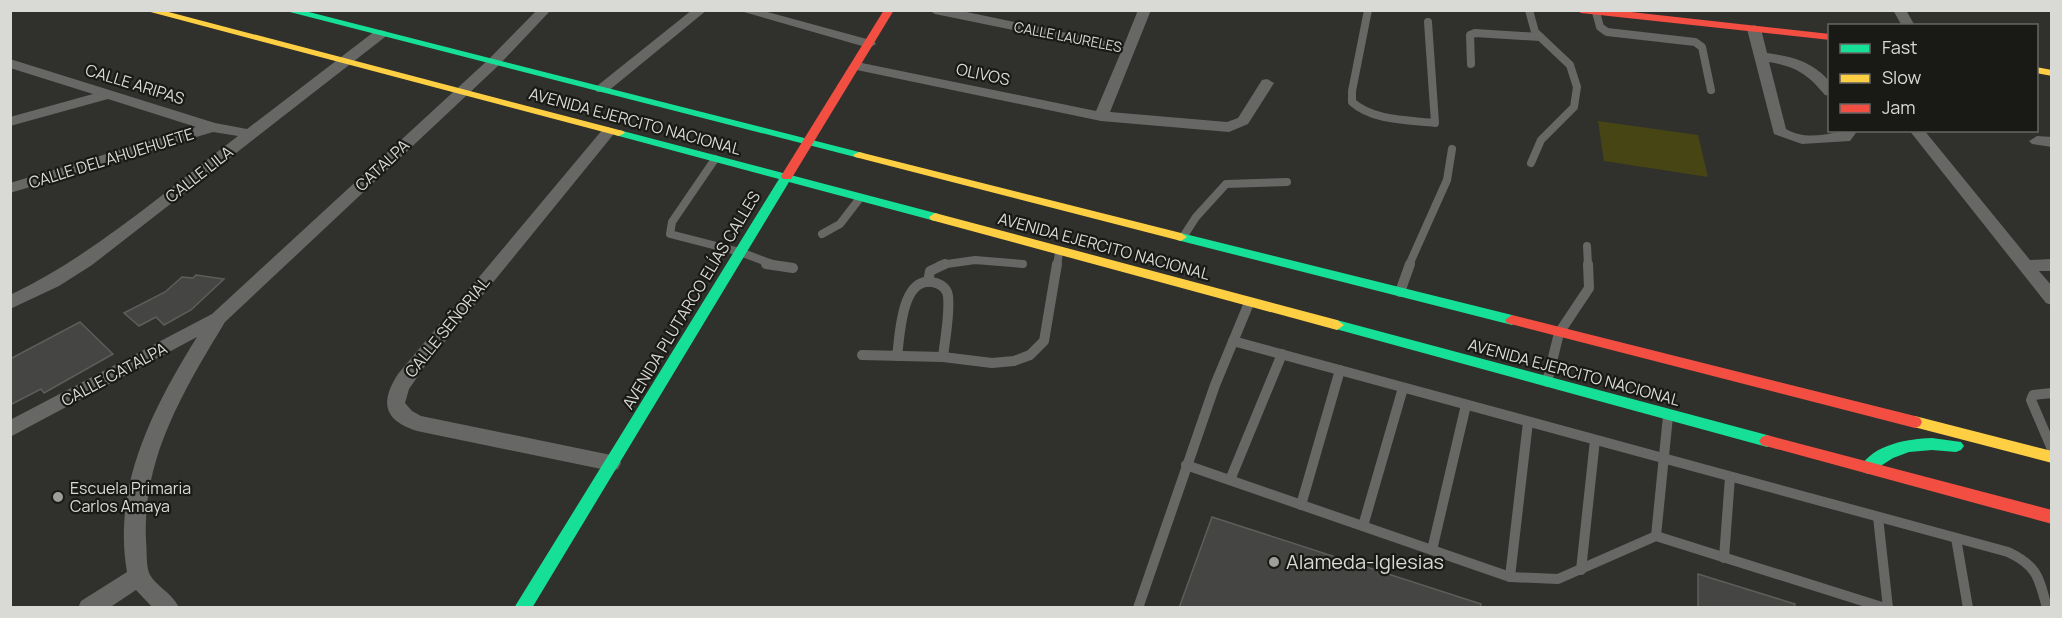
<svg xmlns="http://www.w3.org/2000/svg" width="2062" height="618" viewBox="0 0 2062 618" font-family="Manrope,sans-serif">
	<rect width="100%" height="100%" fill="#30302d"/>
	<!-- green -->
	<polygon fill="#464513" points="1598,121 1698,135 1708,177 1604,161"/>
	<!-- building -->
	<g fill="#454543" stroke="#5d5d5b" stroke-width="1.5">
		<polygon points="196,275 224,279 191,310 164,325 156,317 139,326 124,313 165,292 182,277 193,278"/>
		<polygon points="80,322 113,354 44,393 41,389 10,405 10,359"/>
		<polygon points="1212,517 1481,604 1480,608 1179,608"/>
		<polygon points="1698,574 1795,604 1794,608 1698,608"/>
	</g>
	<g fill="none" stroke-linecap="round" stroke-linejoin="round">
		<!-- lane-far1 -->
		<g stroke="#676766" stroke-width="8">
			<path d="M1368,10L1352,91V102C1373,121 1408,120 1435,123L1428,22"/>
			<polyline points="1529,10 1535,32 1570,65 1577,87 1574,107 1541,140 1531,163"/>
			<polyline points="1596,12 1600,27 1607,32 1695,42 1702,47 1711,90"/>
			<polyline points="1471,64 1470,35 1475,33 1540,37"/>
			<polyline points="715,159 672,222 670,234 740,252 775,265"/>
			<polyline points="822,234 840,224 860,198"/>
			<polyline points="1183,237 1196,217 1226,184 1287,182"/>
			<polyline points="1587,246 1588,265"/>
			<polyline points="940,265 975,260 1023,264"/>
			<polyline points="1057,265 1059,253"/>
			<polyline points="1409,265 1447,180 1452,149"/>
		</g>
		<!-- lane -->
		<g stroke="#676766" stroke-width="10">
			<polyline points="766,264 793,268"/>
			<polyline points="928,282 930,271 945,264"/>
			<polyline points="1400,292 1410,264"/>
			<path d="M1233,341L2008,552C2038,566 2039,578 2047,608"/>
			<polyline points="862,355 943,357 992,363 1014,361 1030,355 1044,341 1057,264"/>
			<path d="M897,356C900,336 901,272 936,283C942,285 947,289 948,296C950,315 945,338 943,357"/>
			<polyline points="1547,382 1559,333 1589,288 1588,264"/>
			<polyline points="2052,393 2033,395 2031,400 2052,449"/>
			<polyline points="1186,465 1510,577 1558,579 1656,536 1885,608"/>
			<polyline points="1230,480 1282,354"/>
			<polyline points="1301,505 1340,370"/>
			<polyline points="1878,517 1888,608"/>
			<polyline points="1363,526 1403,388"/>
			<polyline points="1656,536 1668,416"/>
			<polyline points="1956,538 1968,608"/>
			<polyline points="1432,550 1466,405"/>
			<polyline points="1724,558 1730,477"/>
			<polyline points="1581,570 1595,440"/>
			<polyline points="1510,577 1528,422"/>
			<polyline points="1138,608 1215,385 1249,303"/>
		</g>
		<!-- street -->
		<g fill="#676766" fill-rule="evenodd">
			<path d="M537,10H551L499,65L225,322C184,390 142,458 146,540C147,550 146,564 149,573C156,587 173,593 179,608H153L136,590L109,608H78L81,601L127,572C112,486 153,408 197,337L10,437V420L212,314L489,59Z"/>
			<polygon points="692,10 707,10 607,92 597,92 595,89 597,86"/>
			<polygon points="737,10 760,10 874,41 876,44 869,48"/>
			<polygon points="929,10 957,10 1124,45 1138,10 1151,10 1110,112 1227,122 1238,118 1262,80 1267,79 1274,83 1248,124 1229,132 1101,121 852,69 850,66 857,62 1096,111 1121,52 935,14"/>
			<polygon points="1893,10 1906,10 1915,26 1902,26"/>
			<path d="M1754,25L1761,29L1767,53C1792,57 1812,61 1830,82V96L1825,95C1808,74 1795,66 1769,62L1786,129C1810,143 1834,130 1858,130L1850,141L1802,144L1774,134L1747,29Z"/>
			<path d="M380,30L385,31L387,34L385,37L92,265L59,286L10,309V295C94,255 164,192 238,136L213,132L10,193V183L196,127L108,99L10,126V117L93,94L10,68V59L215,123L247,129L375,31Z"/>
			<path d="M608,127L616,132L613,135L425,366L409,389L405,403L412,411L421,416L611,455L618,457L621,463L618,469L611,471L417,431C383,420 380,402 398,374L603,129Z"/>
			<polygon points="1909,130 1924,130 2030,260 2052,259 2052,271 2039,271 2052,286 2052,305 2046,303"/>
			<polygon points="2037,136 2052,137 2052,147 2032,144 2029,141"/>
		</g>
		<!-- fast -->
		<g fill="#16e098" fill-rule="evenodd">
			<polygon points="282,10 301,10 863,153 865,155 859,158"/>
			<polygon points="619,130 939,214 941,217 935,221 789,182 532,608 514,608 779,179 615,135 613,133"/>
			<polygon points="1181,233 1512,315 1519,320 1512,325 1177,240 1175,237"/>
			<polygon points="1337,320 1767,435 1772,437 1775,441 1772,445 1767,447 1332,328 1330,325"/>
			<path d="M1932,438L1961,442L1964,446L1961,450L1956,452L1932,450L1909,452L1893,458L1868,474L1863,472L1860,468C1873,444 1908,439 1932,438Z"/>
		</g>
		<!-- slow -->
		<g fill="#ffcf43" fill-rule="evenodd">
			<polygon points="143,10 161,10 623,131 625,133 619,136 615,135"/>
			<polygon points="2036,67 2052,70 2052,76 2036,73"/>
			<polygon points="859,152 1181,233 1187,237 1181,241 855,157 853,155"/>
			<polygon points="935,213 1337,320 1344,325 1337,330 931,220 929,217"/>
			<polygon points="1915,416 2052,451 2052,463 1910,426 1908,422 1910,418"/>
		</g>
		<!-- jam -->
		<g fill="#f24e42" fill-rule="evenodd">
			<polygon points="884,10 894,10 793,176 791,179 783,179 781,176"/>
			<polygon points="1576,10 1613,10 1830,34 1830,40 1581,13"/>
			<polygon points="1512,315 1915,416 1920,418 1922,422 1920,426 1915,428 1507,323 1505,320"/>
			<polygon points="1767,435 2052,510 2052,524 1762,445 1759,441 1762,437"/>
		</g>
	</g>
	<!-- markers -->
	<g fill="#9e9e9b" stroke="#191916" stroke-width="2">
		<circle cx="58" cy="497" r="6"/>
		<circle cx="1274" cy="562" r="6"/>
	</g>
	<g text-anchor="middle" stroke-width="4.5" stroke-linejoin="round" paint-order="stroke">
		<!-- far-street labels -->
		<g font-size="14" fill="#d9d9d6" stroke="#191916">
			<text transform="translate(1068 37) rotate(11)" y="5">CALLE LAURELES</text>
		</g>
		<!-- street labels -->
		<g font-size="16" fill="#d9d9d6" stroke="#191916">
			<text transform="translate(983 74) rotate(12)" y="6">OLIVOS</text>
			<text transform="translate(135 84) rotate(17)" y="6">CALLE ARIPAS</text>
			<text transform="translate(635 121) rotate(15)" y="6">AVENIDA EJERCITO NACIONAL</text>
			<text transform="translate(111 158) rotate(-17)" y="6">CALLE DEL AHUEHUETE</text>
			<text transform="translate(382 165) rotate(-43)" y="6">CATALPA</text>
			<text transform="translate(199 174) rotate(-38)" y="6">CALLE LILA</text>
			<text transform="translate(1104 246) rotate(15)" y="6">AVENIDA EJERCITO NACIONAL</text>
			<text transform="translate(691 300) rotate(-59)" y="6">AVENIDA PLUTARCO ELÍAS CALLES</text>
			<text transform="translate(447 327) rotate(-51)" y="6">CALLE SEÑORIAL</text>
			<text transform="translate(1574 372) rotate(15)" y="6">AVENIDA EJERCITO NACIONAL</text>
			<text transform="translate(114 374) rotate(-28)" y="6">CALLE CATALPA</text>
		</g>
		<!-- poi labels -->
		<g font-size="16" fill="#d9d9d6" stroke="#191916" text-anchor="start">
			<text x="70" y="494">Escuela Primaria<tspan x="70" dy="18">Carlos Amaya</tspan></text>
		</g>
		<!-- near-poi labels -->
		<g font-size="20" fill="#d9d9d6" stroke="#191916" text-anchor="start">
			<text x="1286" y="569">Alameda-Iglesias</text>
		</g>
	</g>
	<!-- border -->
	<rect width="2062" height="618" fill="none" stroke="#d9d9d6" stroke-width="24"/>
	<!-- legend -->
	<rect x="1828" y="24" width="210" height="108" fill="#191916" stroke="#666663" stroke-width="1.5"/>
	<rect x="1840" y="44" width="30" height="9" fill="#16e098" stroke="#666663" stroke-width="1.5"/>
	<text x="1882" y="54" font-size="18" fill="#d9d9d6">Fast</text>
	<rect x="1840" y="74" width="30" height="9" fill="#ffcf43" stroke="#666663" stroke-width="1.5"/>
	<text x="1882" y="84" font-size="18" fill="#d9d9d6">Slow</text>
	<rect x="1840" y="104" width="30" height="9" fill="#f24e42" stroke="#666663" stroke-width="1.5"/>
	<text x="1882" y="114" font-size="18" fill="#d9d9d6">Jam</text>
</svg>
